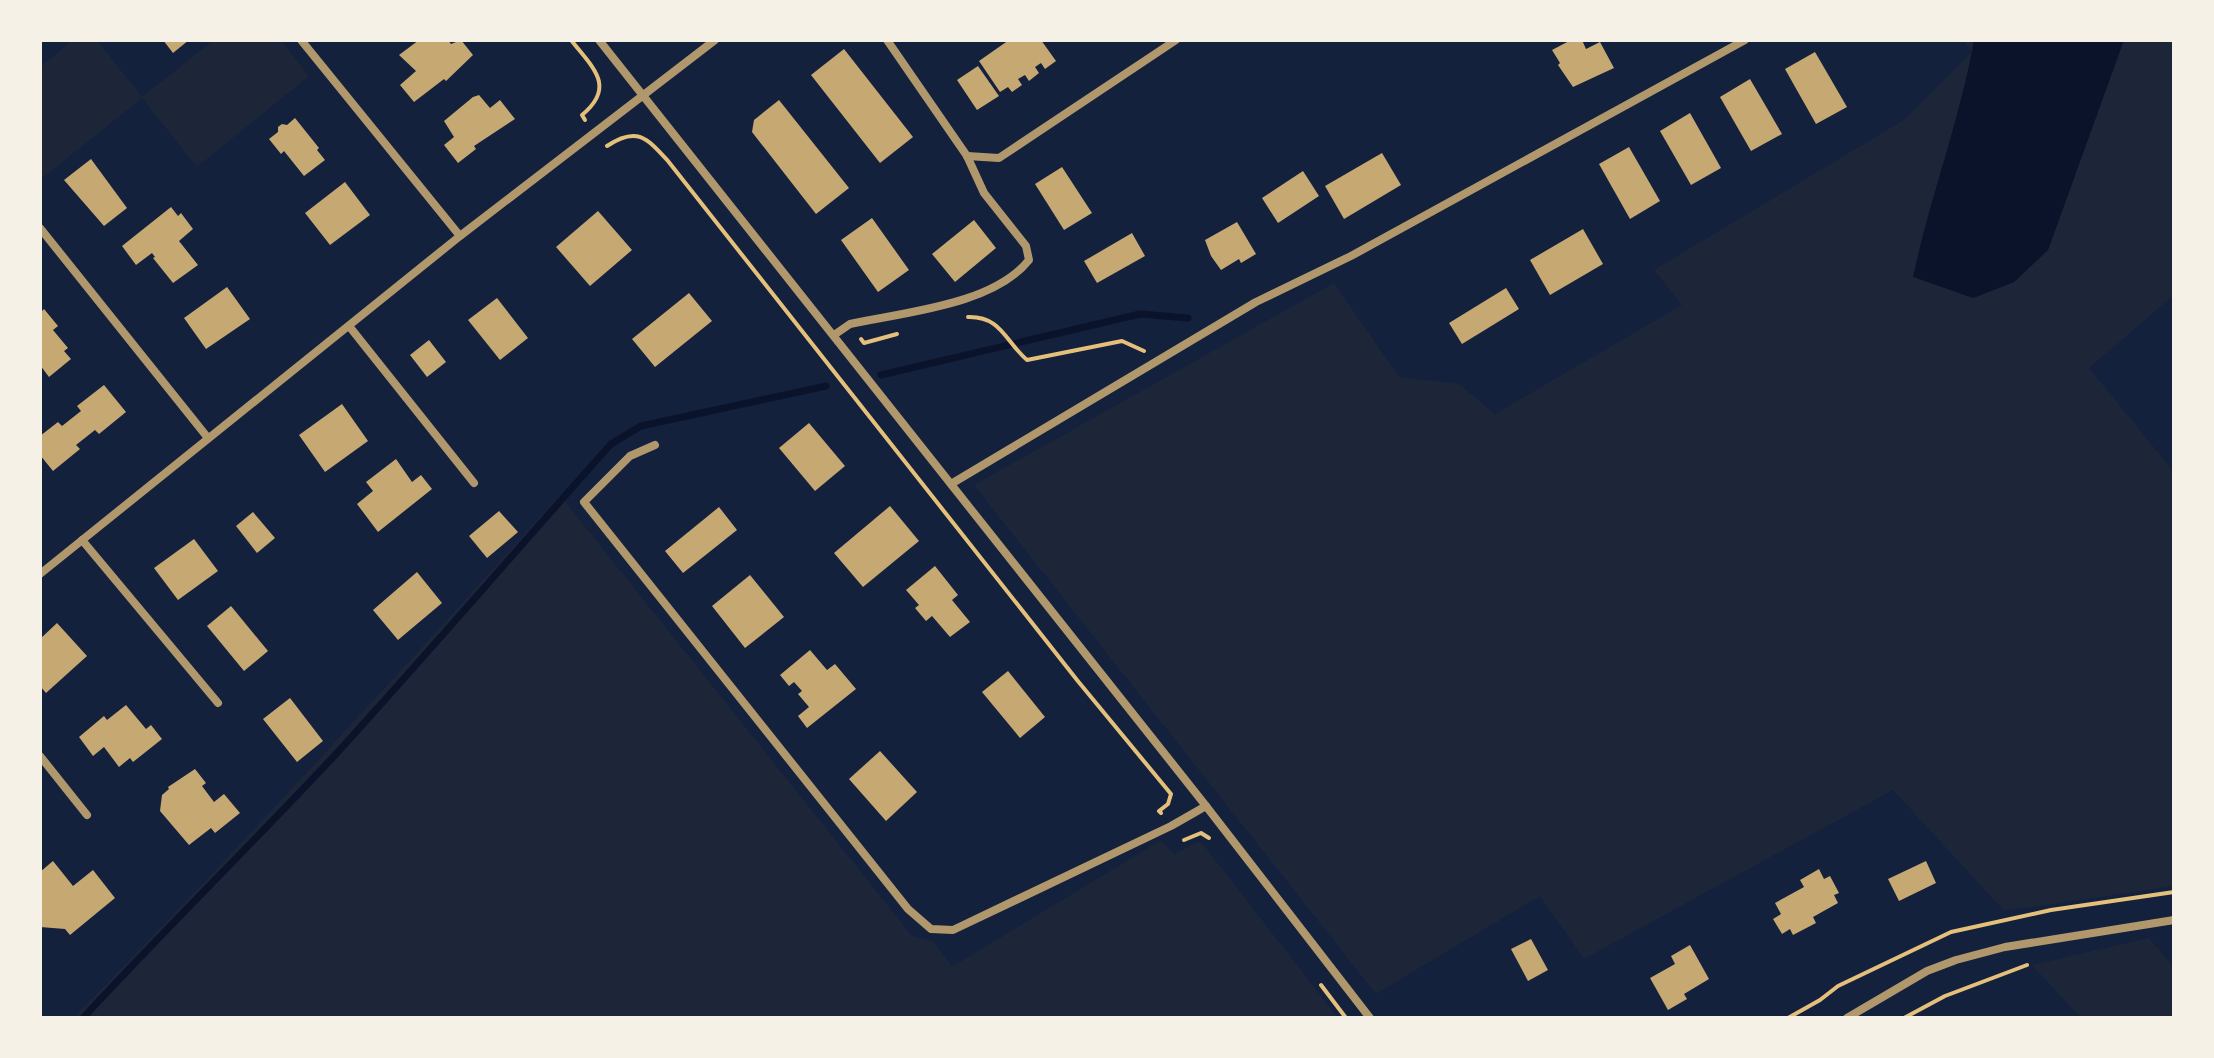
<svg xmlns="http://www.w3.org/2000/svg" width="2214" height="1058" viewBox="0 0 2214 1058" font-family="Raleway,sans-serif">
	<rect width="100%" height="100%" fill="#14213d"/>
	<!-- green -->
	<g fill="#1d2539">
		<polygon points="73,40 97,40 142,97 214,40 281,40 309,76 197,167 142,98 40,180 40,67"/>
		<polygon points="1963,40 1974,40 1969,70 1914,276 1974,298 2014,282 2048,250 2124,40 2174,40 2174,295 2089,368 2174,472 2174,886 2004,911 1893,790 1584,959 1540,896 1376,994 974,485 1334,283 1399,377 1459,384 1495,414 1682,305 1654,270 1904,120 1972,52"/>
		<path d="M560,495L912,936L933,941L952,967L1161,840L1174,854L1197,842L1202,843L1338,1018H73C240,848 400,672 560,495Z"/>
		<polygon points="2149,938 2174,967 2174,1018 2081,1018 2032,965"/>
	</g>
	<!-- water -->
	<path fill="#0b132b" d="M1974,40H2124L2048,250L2014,282L1973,298L1913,277C1930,197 1960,120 1974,40Z"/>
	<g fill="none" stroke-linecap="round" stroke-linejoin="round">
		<!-- stream -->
		<g stroke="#0b132b" stroke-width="7">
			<polyline points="881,375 1140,314 1188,318"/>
			<path d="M83,1018C166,928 253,843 336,754C429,652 519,547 611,444L641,426L826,386"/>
		</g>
	</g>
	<!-- building -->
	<g fill="#c6a872">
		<polygon points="163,40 189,40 173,53"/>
		<polygon points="419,40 448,40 451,44 461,40 473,55 446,81 444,79 414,102 400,85 416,71 399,55"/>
		<polygon points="1009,40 1041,40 1056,61 1045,69 1041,63 1035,67 1039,73 1029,81 1025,75 1018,79 1022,85 1012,92 1008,87 1000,92 979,61"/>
		<polygon points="1571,40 1582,40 1586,49 1600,42 1614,68 1573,87 1558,65 1560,63 1552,50"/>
		<polygon points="844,49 913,137 880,163 811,75"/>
		<polygon points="1815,52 1847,107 1816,124 1785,69"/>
		<polygon points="978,66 999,96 977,110 957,80"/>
		<polygon points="1750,79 1782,134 1751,151 1720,97"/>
		<polygon points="479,95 490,108 500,100 515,119 474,146 476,149 458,163 444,145 454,137 444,121 473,97"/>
		<polygon points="779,100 849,188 816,214 752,132 754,120"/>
		<polygon points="1690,113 1721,168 1691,185 1660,131"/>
		<polygon points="295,118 319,148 317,150 325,160 304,176 284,151 281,154 269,139 278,132 278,127 282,124 287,125"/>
		<polygon points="1629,147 1660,201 1630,219 1599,164"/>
		<polygon points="1382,153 1401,185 1344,219 1325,186"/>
		<polygon points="91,159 127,208 104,226 64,180"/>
		<polygon points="1062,167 1092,213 1064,230 1035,184"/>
		<polygon points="1303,171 1319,196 1278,223 1262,198"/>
		<polygon points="345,182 370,215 330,245 305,213"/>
		<polygon points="171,207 178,216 181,213 193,229 179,241 198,265 173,283 153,258 155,257 152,253 136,265 122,246"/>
		<polygon points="598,211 632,250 590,286 556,247"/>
		<polygon points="872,218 909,270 878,292 841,240"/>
		<polygon points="974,220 996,248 955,282 932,254"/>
		<polygon points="1237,222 1256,254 1241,263 1239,259 1221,270 1211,256 1205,240"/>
		<polygon points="1583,229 1603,264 1550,295 1530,260"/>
		<polygon points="1132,233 1145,256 1097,283 1084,261"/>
		<polygon points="227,287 250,319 206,349 184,318"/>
		<polygon points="1506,288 1519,309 1462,344 1449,323"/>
		<polygon points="689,293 712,321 655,367 632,339"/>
		<polygon points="497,298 528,338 500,360 468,320"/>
		<polygon points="44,309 58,326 53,330 68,348 64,351 71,359 49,377 40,365 40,313"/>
		<polygon points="429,340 446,362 427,377 410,355"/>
		<polygon points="104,385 126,412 99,434 95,430 76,445 80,449 53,471 40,455 40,436 58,422 62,426 81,411 77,406"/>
		<polygon points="342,404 368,441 325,472 299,435"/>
		<polygon points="809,423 845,466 815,491 779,448"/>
		<polygon points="396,459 412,482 421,475 432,489 378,532 357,504 373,491 366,482"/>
		<polygon points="890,506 919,541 863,587 834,553"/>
		<polygon points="719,507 737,530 683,573 665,551"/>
		<polygon points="499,511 518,532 487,558 469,536"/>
		<polygon points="253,512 275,538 257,553 236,526"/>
		<polygon points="194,539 218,571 178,600 154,568"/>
		<polygon points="935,566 958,595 952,600 970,622 950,637 932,616 926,621 915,608 919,605 906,590"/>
		<polygon points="417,572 442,603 398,640 373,610"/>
		<polygon points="750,575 784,617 745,648 712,606"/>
		<polygon points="231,606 268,651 244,671 207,626"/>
		<polygon points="57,623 87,656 46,693 40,686 40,639"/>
		<polygon points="810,650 827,670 835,664 856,689 807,728 798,716 809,707 798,694 802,691 794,682 789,686 780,675"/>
		<polygon points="1008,671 1045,717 1020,738 982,692"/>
		<polygon points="290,698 323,741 297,762 263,719"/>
		<polygon points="126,705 146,729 151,725 162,739 133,762 130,758 119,767 104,747 93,756 79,737 104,716 107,720"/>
		<polygon points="880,751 917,792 886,821 849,779"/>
		<polygon points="195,769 206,783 202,786 214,802 224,794 240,813 215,833 211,828 189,845 160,811 162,795 169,789 168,787"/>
		<polygon points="53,861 73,886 93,870 115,898 70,935 65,929 40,927 40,872"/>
		<polygon points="1926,861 1936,883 1899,901 1888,879"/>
		<polygon points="1819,869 1824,879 1830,876 1839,893 1834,895 1838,903 1813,917 1816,923 1793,935 1790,929 1782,934 1773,919 1781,914 1775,903 1804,887 1800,880"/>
		<polygon points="1531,939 1548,970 1528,981 1511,949"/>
		<polygon points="1690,945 1709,979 1684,994 1687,999 1668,1010 1650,978 1675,964 1671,956"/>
	</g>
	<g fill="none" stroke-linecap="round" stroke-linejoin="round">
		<!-- path -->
		<g stroke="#e5c07b" stroke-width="4">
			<path d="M571,40C592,67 617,86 582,115L585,120"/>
			<path d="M607,146C637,126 647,138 668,161L1077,680L1171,794L1168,804L1159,811L1161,813"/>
			<path d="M968,317C1001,316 1005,341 1027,360L1122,341L1144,351"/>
			<polyline points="861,339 864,343 897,334"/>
			<polyline points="1184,840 1201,833 1209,838"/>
			<polyline points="1321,985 1346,1018"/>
			<polyline points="1788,1018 1820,1000 1838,986 1951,932 2051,910 2174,892"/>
			<polyline points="1904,1018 1945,996 2027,965"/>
		</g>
		<!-- minor -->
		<g stroke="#b1986c" stroke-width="8">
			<polyline points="301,40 460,236"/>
			<polyline points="599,40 1206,806 1370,1018"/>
			<polyline points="967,156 999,158 1176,40"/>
			<polyline points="40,228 208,438"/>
			<polyline points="349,326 474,483"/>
			<path d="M834,335L850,324C905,312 993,305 1029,260L1026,246L984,193L967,156L887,40"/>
			<polyline points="655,445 630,456 584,502 908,909 931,929 953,930 1171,826 1206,806"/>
			<polyline points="951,484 1256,302 1351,256 1745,40"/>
			<polyline points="82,540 218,703"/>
			<polyline points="40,574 460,236 715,40"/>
			<polyline points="40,756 87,815"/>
			<polyline points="1847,1018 1927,971 1956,960 2005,947 2174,920"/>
		</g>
	</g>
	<!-- border -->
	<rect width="2214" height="1058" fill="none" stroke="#f6f1e7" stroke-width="84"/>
</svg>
